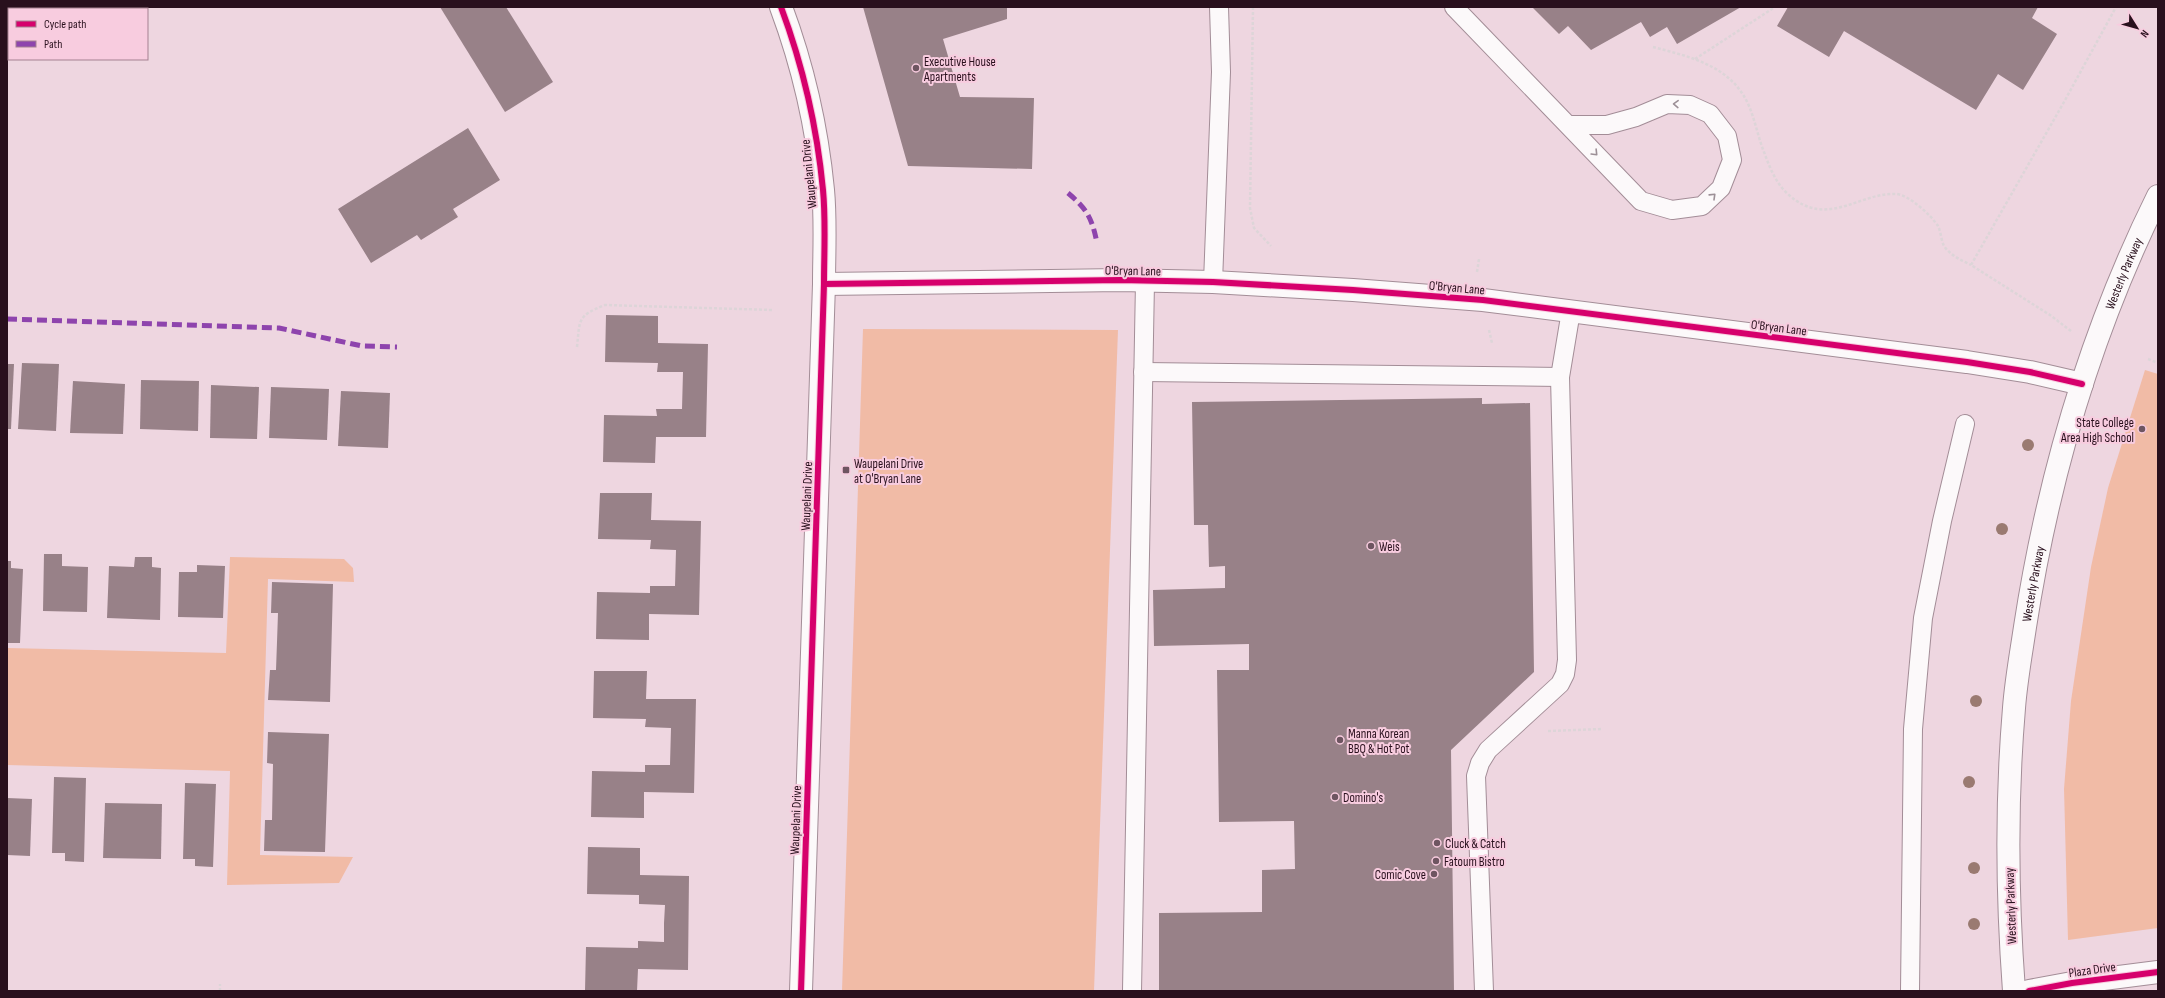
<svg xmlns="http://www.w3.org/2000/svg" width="2165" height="998" viewBox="0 0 2165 998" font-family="'Sofia Sans Condensed',sans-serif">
	<rect width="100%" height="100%" fill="#eed6e0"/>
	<!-- green -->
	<g fill="#f1bba6">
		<polygon points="863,329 1118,330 1094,991 842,991"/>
		<polygon points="2145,370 2158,374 2158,928 2068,940 2064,789 2071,701 2091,567 2108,488"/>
		<polygon points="230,557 344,559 353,568 354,582 268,579 260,855 353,857 339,883 227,885 230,771 7,765 7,648 226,653"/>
	</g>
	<!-- building -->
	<g fill="#988188">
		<polygon points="440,7 506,7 553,82 505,112"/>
		<polygon points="863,7 1007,7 1007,19 943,39 960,97 1034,98 1032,169 908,166"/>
		<polygon points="1532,7 1741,7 1677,44 1667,27 1650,37 1641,22 1591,50 1568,26 1559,34"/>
		<polygon points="1788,7 2038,7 2032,18 2057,34 2023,90 1998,74 1976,110 1844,31 1829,57 1777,26"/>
		<polygon points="468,128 500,180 453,209 458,217 421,240 417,235 371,263 338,209"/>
		<polygon points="606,315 658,316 658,343 708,344 706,437 656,437 655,463 603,462 604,415 657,416 656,409 682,409 683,372 657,372 658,363 605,362"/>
		<polygon points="22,363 59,364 56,431 18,429"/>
		<polygon points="7,364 14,364 11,429 7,429"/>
		<polygon points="141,380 199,381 198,431 140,429"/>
		<polygon points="73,381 125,384 123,434 70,433"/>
		<polygon points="211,385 259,387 257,439 210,438"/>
		<polygon points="271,387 329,389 327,440 269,438"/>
		<polygon points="341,391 390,393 388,448 338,446"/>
		<polygon points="1482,398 1482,404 1530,403 1534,672 1451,750 1454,991 1159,991 1159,913 1262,912 1262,870 1295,869 1294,821 1219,822 1217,670 1249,670 1249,644 1154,646 1153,590 1225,588 1225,566 1209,567 1208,525 1194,525 1192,402"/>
		<polygon points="600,493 652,493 651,520 701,521 699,615 649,614 649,640 596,639 597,592 650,593 650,586 675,586 676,550 650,549 651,540 598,539"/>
		<polygon points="44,554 62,554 62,566 88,567 87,612 43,611"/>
		<polygon points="135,557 152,557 152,567 161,568 160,620 107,618 109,566 134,567"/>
		<polygon points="7,561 11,561 11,568 23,569 20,643 7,643"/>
		<polygon points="197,565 225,566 223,618 178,617 179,572 197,572"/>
		<polygon points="272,582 333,584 330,702 268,700 270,670 276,670 277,642 278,613 271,613"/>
		<polygon points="594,671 647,671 646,699 696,699 694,793 644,792 644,818 591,817 592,771 645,772 645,765 670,765 671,728 645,727 646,719 593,718"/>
		<polygon points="268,732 329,734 325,852 264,851 265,820 272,820 273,764 267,763"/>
		<polygon points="54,777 86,778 84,862 65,861 65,853 52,853"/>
		<polygon points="185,783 216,784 213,867 195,866 195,859 183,859"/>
		<polygon points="7,798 32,799 30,856 7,855"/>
		<polygon points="105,803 162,804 161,859 103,858"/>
		<polygon points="588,847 640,848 640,875 689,876 688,970 638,969 637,991 585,991 586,947 638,948 638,941 664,942 664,923 665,905 639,904 639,895 587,894"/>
	</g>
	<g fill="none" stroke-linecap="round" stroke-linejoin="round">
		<defs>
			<g id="service">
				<polyline points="1454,7 1641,201 1672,210 1702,206 1721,188 1732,160 1727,136 1710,114 1690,105 1667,104 1636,117 1607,125 1568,125"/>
				<polyline points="1213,282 1221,72 1219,7"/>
				<polyline points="1143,372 1560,377"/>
				<polyline points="1132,991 1145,282"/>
				<polyline points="1484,991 1476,776 1480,763 1488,750 1560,684 1565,674 1567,660 1560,377 1571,311"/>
				<polyline points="1910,991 1913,729 1923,618 1942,521 1965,424"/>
			</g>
			<g id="minor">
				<polyline points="824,284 1120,280 1213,282 1353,290 1483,300 1967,362 2030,372 2082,384"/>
				<polyline points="2029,991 2072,983 2158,972"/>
			</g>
			<path id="tertiary" d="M781,7C803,66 817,127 823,190C826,221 824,253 824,284L801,991"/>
			<g id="secondary">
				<path id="s1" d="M2014,991C2007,897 2006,802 2014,708C2016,681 2021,654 2025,627C2048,478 2091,331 2158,196"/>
			</g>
		</defs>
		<!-- service casing -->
		<use href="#service" stroke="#a38d97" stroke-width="20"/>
		<!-- minor casing -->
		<use href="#minor" stroke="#a38d97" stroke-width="24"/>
		<!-- tertiary casing -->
		<use href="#tertiary" stroke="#a38d97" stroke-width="24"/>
		<!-- secondary casing -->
		<use href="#secondary" stroke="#a38d97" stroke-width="24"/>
		<!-- path -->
		<g stroke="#ddd5d8" stroke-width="2.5" stroke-dasharray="3 2" stroke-linecap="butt">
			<polyline points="1253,7 1250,208 1254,228 1271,246"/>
			<path d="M1653,47C1691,57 1732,66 1749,106C1755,120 1758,137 1764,152C1770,168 1776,184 1789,195C1827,229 1860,192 1896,194C1908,194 1932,216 1938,226C1941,232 1941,240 1944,246C1951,256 1961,260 1971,265"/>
			<polyline points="1695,59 1775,7"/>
			<polyline points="1477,272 1479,259"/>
			<polyline points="1489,330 1492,343"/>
			<polyline points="2071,331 2050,315 1971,265 2064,102 2116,7"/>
			<path d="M577,347C580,319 577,316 605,305L773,310"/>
			<polyline points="2148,359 2158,363"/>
			<polyline points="1548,731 1602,729"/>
			<polyline points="220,991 220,984"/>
		</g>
		<!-- service -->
		<use href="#service" stroke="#fcf9fa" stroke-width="18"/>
		<!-- minor -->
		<use href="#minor" stroke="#fcf9fa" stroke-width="22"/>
		<!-- tertiary -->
		<use href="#tertiary" stroke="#fcf9fa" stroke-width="22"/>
		<!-- secondary -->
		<use href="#secondary" stroke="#fcf9fa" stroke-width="22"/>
		<!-- quiet -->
		<g stroke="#8e44ad" stroke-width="5" stroke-dasharray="10 5" stroke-linecap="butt">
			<path d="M1068,193C1087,209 1092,218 1097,243"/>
			<polyline points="7,319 279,328 362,346 397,347"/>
		</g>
		<defs>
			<g id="cycleway">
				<path d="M781,7C803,66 817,127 823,190C826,221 824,253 824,284L801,991"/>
				<polyline points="824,284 1120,280 1213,282 1353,290 1483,300 1967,362 2030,372 2082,384"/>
				<polyline points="2029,991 2072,983 2158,972"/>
			</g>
		</defs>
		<!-- cycleway casing -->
		<use href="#cycleway" stroke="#f8ccdf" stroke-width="8"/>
		<!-- cycleway -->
		<use href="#cycleway" stroke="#d6006c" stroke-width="6"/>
	</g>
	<!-- trees -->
	<g fill="#9a7a71">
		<circle cx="2028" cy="445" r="6"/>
		<circle cx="2002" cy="529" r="6"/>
		<circle cx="1976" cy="701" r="6"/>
		<circle cx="1969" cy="782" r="6"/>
		<circle cx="1974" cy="868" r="6"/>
		<circle cx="1974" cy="924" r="6"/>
	</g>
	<!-- one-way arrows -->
	<defs><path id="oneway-chevron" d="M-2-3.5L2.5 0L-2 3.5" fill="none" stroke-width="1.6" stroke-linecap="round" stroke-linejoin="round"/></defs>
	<g stroke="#9d9097">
		<use href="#oneway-chevron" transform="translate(1676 104) rotate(-178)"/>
		<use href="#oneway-chevron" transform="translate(1595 153) rotate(46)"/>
		<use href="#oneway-chevron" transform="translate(1713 196) rotate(-44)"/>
	</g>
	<!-- markers -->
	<g fill="#6e5561" stroke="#f8ccdf" stroke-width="1.5">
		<circle cx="916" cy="68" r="4"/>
		<circle cx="2142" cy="429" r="4"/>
		<rect x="842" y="466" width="8" height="8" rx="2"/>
		<circle cx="1371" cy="546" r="4"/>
		<circle cx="1340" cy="740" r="4"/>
		<circle cx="1335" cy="797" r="4"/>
		<circle cx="1437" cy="843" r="4"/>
		<circle cx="1436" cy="861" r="4"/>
		<circle cx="1434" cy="874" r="4"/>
	</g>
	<g text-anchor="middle" stroke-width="4" stroke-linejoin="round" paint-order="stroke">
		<!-- poi labels -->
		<g font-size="13" fill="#29101d" stroke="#f8ccdf" text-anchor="start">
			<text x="924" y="66">Executive House<tspan x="924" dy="15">Apartments</tspan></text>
			<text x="2134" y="427" text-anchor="end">State College<tspan x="2134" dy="15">Area High School</tspan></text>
			<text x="854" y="468">Waupelani Drive<tspan x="854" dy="15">at O'Bryan Lane</tspan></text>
			<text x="1379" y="551">Weis</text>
			<text x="1348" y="738">Manna Korean<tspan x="1348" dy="15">BBQ &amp; Hot Pot</tspan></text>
			<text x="1343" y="802">Domino's</text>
			<text x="1445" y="848">Cluck &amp; Catch</text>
			<text x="1444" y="866">Fatoum Bistro</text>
			<text x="1426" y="879" text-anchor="end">Comic Cove</text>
		</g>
		<!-- street labels -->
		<g font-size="13" fill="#29101d" stroke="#f8ccdf">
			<text transform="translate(808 174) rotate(-96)" y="5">Waupelani Drive</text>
			<text transform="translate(1133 270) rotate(1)" y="5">O'Bryan Lane</text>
			<text dy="5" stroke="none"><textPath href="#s1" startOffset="733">Westerly Parkway</textPath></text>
			<text transform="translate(1457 287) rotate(5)" y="5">O'Bryan Lane</text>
			<text transform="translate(1779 327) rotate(7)" y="5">O'Bryan Lane</text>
			<text transform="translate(806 496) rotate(-88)" y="5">Waupelani Drive</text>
			<text dy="5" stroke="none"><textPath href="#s1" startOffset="409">Westerly Parkway</textPath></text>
			<text transform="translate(795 820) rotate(-88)" y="5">Waupelani Drive</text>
			<text transform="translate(2010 906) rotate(-92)" y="5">Westerly Parkway</text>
			<text transform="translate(2092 969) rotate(-8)" y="5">Plaza Drive</text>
		</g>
	</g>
	<!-- border -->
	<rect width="2165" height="998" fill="none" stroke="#29101d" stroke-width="16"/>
	<!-- legend -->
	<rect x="8" y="8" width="140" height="52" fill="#f8ccdf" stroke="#a58191"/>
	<rect x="16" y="21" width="20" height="6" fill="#d6006c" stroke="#a58191"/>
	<text x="44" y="28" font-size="12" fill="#29101d">Cycle path</text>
	<rect x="16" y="41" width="20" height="6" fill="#8e44ad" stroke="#a58191"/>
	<text x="44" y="48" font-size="12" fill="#29101d">Path</text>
	<!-- north arrow -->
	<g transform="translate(2137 28) rotate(127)" stroke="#f8ccdf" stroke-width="3" paint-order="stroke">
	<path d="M0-3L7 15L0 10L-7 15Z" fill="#29101d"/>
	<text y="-6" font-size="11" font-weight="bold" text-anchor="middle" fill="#29101d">N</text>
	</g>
</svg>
